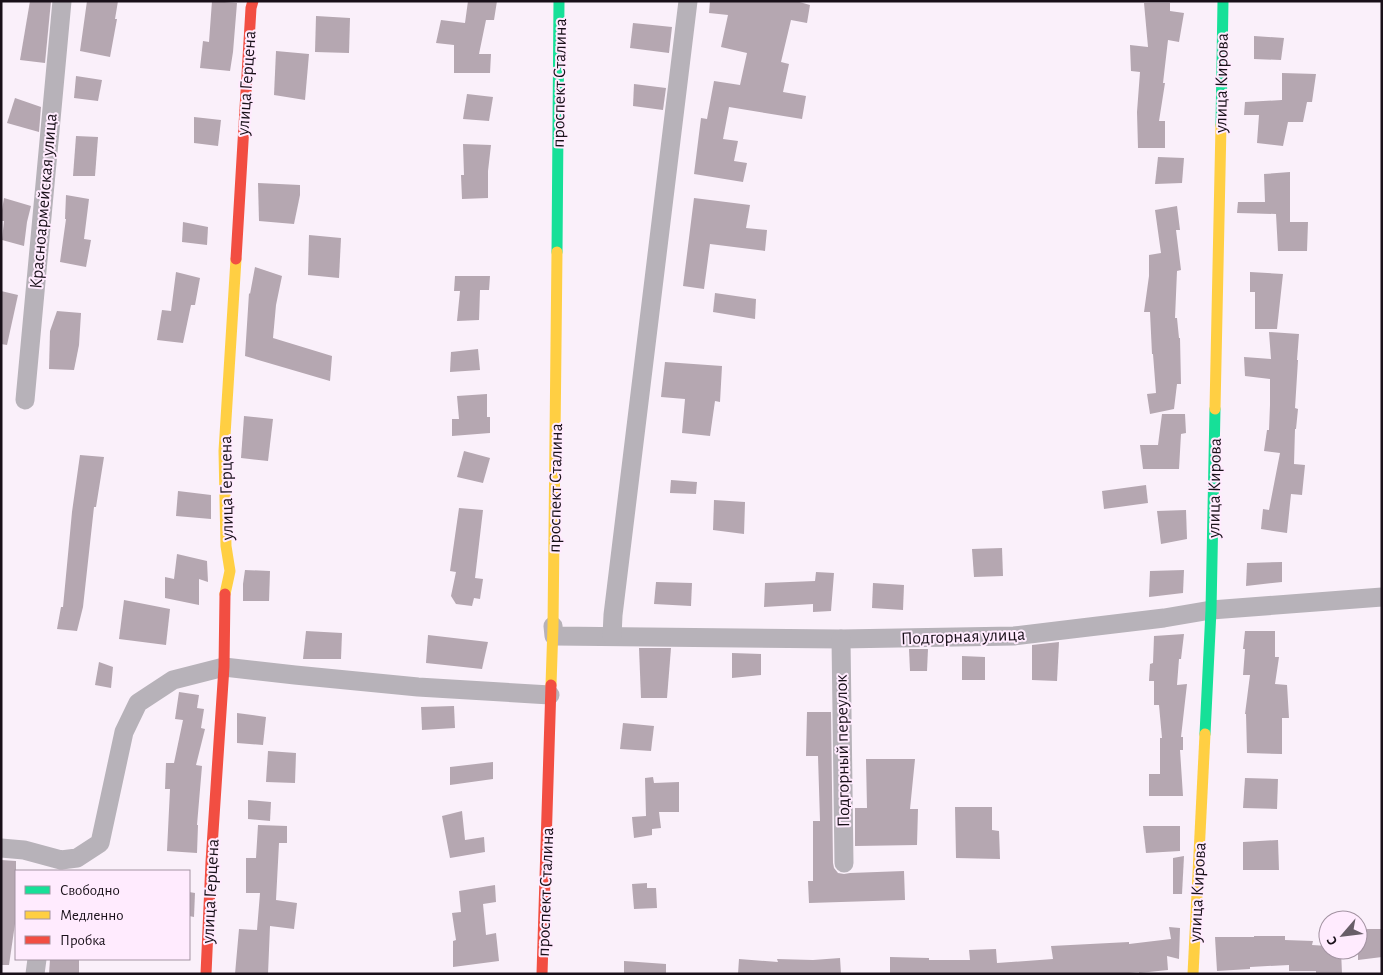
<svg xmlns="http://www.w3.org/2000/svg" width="1383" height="975" viewBox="0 0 1383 975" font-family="'Alegreya Sans',sans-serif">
	<rect width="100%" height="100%" fill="#faf0fa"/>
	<!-- building -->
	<g fill="#b5a7b1">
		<polygon points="30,1 51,1 45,63 20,60"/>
		<polygon points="87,1 118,1 115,19 117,19 110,57 80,51"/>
		<polygon points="212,1 237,3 233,52 230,71 200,68 203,41 209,42"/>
		<polygon points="468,1 497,1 494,20 486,20 479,54 491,54 490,73 454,73 454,45 436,43 441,20 465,23"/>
		<polygon points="710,1 796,1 810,5 807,23 791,20 781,62 789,64 783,92 806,96 802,119 729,107 723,139 738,141 734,161 747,163 743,182 694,174 701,118 707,119 714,81 740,85 747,53 721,47 728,15 709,13"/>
		<polygon points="1144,3 1170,3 1170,11 1184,13 1179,42 1168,40 1163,83 1165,83 1159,121 1165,121 1165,148 1138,148 1137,112 1140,72 1131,71 1130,45 1148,47"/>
		<polygon points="316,16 350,18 349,53 315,52"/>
		<polygon points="633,23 672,27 669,53 630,48"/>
		<polygon points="1254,36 1284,38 1281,60 1254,59"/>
		<polygon points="276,51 309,54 305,100 274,95"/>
		<polygon points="1282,73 1316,74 1312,102 1307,102 1303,122 1288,122 1283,146 1257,143 1259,115 1244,115 1245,102 1282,100"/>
		<polygon points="76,76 102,80 98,101 74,98"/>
		<polygon points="634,84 666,88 663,110 633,106"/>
		<polygon points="467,94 493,97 489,121 463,119"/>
		<polygon points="15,98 41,107 39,132 7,123"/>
		<polygon points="194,117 221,120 218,146 194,143"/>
		<polygon points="76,136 98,137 95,176 73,176"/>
		<polygon points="463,144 491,145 488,171 488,198 462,199 461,175 464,175"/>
		<polygon points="1158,157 1184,158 1182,183 1155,184"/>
		<polygon points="1290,172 1290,222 1308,222 1307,251 1278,251 1276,214 1237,213 1238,202 1265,202 1264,174"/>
		<polygon points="258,183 300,185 300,195 294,224 259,221"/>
		<polygon points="66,195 89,199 84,239 91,240 86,267 60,262 66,219 65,219"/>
		<polygon points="4,198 31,206 27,222 24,246 2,240 4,221 1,221 1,216"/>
		<polygon points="694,198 750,205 746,228 767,230 765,251 710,244 704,289 683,286"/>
		<polygon points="1177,206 1180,230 1176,230 1181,270 1177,271 1175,318 1177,318 1179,338 1180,338 1181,384 1177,384 1174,409 1150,414 1147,394 1156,393 1153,354 1152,354 1150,312 1144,312 1149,276 1149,255 1161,253 1155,210"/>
		<polygon points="183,222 208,227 207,245 182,242"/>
		<polygon points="309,235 341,238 339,278 308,275"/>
		<polygon points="255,267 282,276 276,305 273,338 332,356 330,381 245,356 249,293 250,294"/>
		<polygon points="176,272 200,278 195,305 191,305 183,343 157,340 162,310 171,311"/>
		<polygon points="1250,272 1283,274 1277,329 1255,329 1255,292 1250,292"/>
		<polygon points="455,276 490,276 489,290 480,290 479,320 457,321 460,291 454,291"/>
		<polygon points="1,291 18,295 7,345 1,344"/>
		<polygon points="715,293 756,299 755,319 713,312"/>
		<polygon points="57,311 81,313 79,345 74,370 49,369 50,331"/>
		<polygon points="1269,332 1299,334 1297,360 1298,360 1295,408 1298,409 1296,429 1295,429 1294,464 1305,465 1302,495 1291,494 1287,533 1261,529 1263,509 1269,510 1280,453 1264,451 1267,430 1269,430 1270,405 1270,379 1245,376 1244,357 1271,359"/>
		<polygon points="478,349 480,370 450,372 451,352"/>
		<polygon points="665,362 722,366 720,402 715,401 710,436 682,433 685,399 661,397"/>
		<polygon points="487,394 487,417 490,417 490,433 452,436 452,419 459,419 457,396"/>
		<polygon points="1162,414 1185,414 1186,433 1181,434 1179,469 1143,469 1140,445 1158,445"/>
		<polygon points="244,416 273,419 268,461 241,458"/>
		<polygon points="464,451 490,458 483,483 457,477"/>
		<polygon points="80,455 104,457 96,507 94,507 83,607 77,631 57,629 61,607 63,607 72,512"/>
		<polygon points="671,480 697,482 696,494 670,493"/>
		<polygon points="1146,485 1148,503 1104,509 1102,491"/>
		<polygon points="178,491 211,495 211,519 176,516"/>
		<polygon points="714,500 745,502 744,534 713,530"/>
		<polygon points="459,508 483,510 475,578 483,579 480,599 474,598 472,606 456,604 451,596 456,572 450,571"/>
		<polygon points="1186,510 1187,539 1161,544 1157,511"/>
		<polygon points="1002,548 1003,576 974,577 972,549"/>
		<polygon points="177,554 207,561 208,582 199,579 199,605 165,598 165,577 174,579"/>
		<polygon points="1282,562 1282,582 1246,586 1247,563"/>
		<polygon points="245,570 270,571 269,601 243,601 243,584"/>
		<polygon points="1184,570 1183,593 1149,597 1150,571"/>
		<polygon points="816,572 834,573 831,611 813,612 813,604 764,607 765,583 815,581"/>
		<polygon points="656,582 692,583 691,606 654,604"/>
		<polygon points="873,583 904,585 903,610 872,608"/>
		<polygon points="124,600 170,609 166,645 119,639"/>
		<polygon points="306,631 342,633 341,659 303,659"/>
		<polygon points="1245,631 1275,631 1275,657 1279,657 1275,684 1287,685 1289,718 1282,718 1282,754 1247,753 1246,714 1245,714 1250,675 1243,675 1245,649 1243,649"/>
		<polygon points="1184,634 1181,659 1179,659 1177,685 1187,684 1181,737 1183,737 1183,750 1180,750 1183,796 1149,796 1149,774 1160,774 1160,738 1162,738 1159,705 1154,705 1154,681 1149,681 1150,664 1153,663 1154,636"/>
		<polygon points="428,635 488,642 482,669 426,663"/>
		<polygon points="1059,642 1057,681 1032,680 1032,645"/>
		<polygon points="639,648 671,648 667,698 641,698"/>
		<polygon points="909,649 928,649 927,671 910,671"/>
		<polygon points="732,653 761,654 761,675 732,678"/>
		<polygon points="962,656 985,657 985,680 962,680"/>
		<polygon points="99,662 113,667 111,688 95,685"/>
		<polygon points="179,692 199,695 197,708 204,709 201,728 205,729 196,765 202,766 197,825 198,825 197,853 167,851 170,789 165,789 166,763 174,763 183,720 175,719"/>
		<polygon points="454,706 455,728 422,730 421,707"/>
		<polygon points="807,712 831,712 833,863 834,868 838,873 844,874 850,873 904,871 905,900 809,903 808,881 813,881 813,821 820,821 818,756 806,756"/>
		<polygon points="237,713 266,717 263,745 237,743"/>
		<polygon points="623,723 654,726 651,751 620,749"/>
		<polygon points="268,751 296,753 295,783 266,782"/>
		<polygon points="866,759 915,759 910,809 918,809 917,845 855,846 855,808 867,808"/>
		<polygon points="493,762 493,779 450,785 450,767"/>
		<polygon points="653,777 654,783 679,782 679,812 659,812 661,828 652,829 652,835 634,838 632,817 646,816 645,778"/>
		<polygon points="1245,778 1278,779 1277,809 1243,808"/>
		<polygon points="248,800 271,802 270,821 248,819"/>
		<polygon points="955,807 992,807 992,830 999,831 1000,859 956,858"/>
		<polygon points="462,811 465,840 484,837 485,852 450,858 442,816"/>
		<polygon points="258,825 287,826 287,843 279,843 276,900 297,903 294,929 270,926 268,974 235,974 239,929 257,930 260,893 246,893 246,858 256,858"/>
		<polygon points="1143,826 1180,826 1180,851 1146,853"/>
		<polygon points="1278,840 1279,870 1243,870 1243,842"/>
		<polygon points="1184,856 1182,894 1173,894 1173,858"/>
		<polygon points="1,860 16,861 16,917 9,965 1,965"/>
		<polygon points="647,883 647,888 656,888 657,908 634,909 632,884"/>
		<polygon points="495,885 496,902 483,904 486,935 496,933 499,961 453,967 453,941 456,940 452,913 461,912 459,891"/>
		<polygon points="189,892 195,893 194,917 189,916"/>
		<polygon points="1169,927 1180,928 1179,959 1167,956 1168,970 1139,973 1139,972 1119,974 890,974 890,957 929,958 929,960 970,960 969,950 996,949 997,963 1053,959 1051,946 1129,942 1129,944 1171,939"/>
		<polygon points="1358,929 1382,929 1382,957 1358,960"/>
		<polygon points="1254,936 1285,936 1285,940 1313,941 1312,945 1328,946 1328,950 1341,950 1342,974 1316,974 1316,971 1289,971 1289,965 1250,967 1250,969 1217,971 1215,937 1254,937"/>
		<polygon points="840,958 841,974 738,974 739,959 778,962 777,959 813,960"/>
		<polygon points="50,959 79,959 79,974 49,974"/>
		<polygon points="624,961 666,964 666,974 624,974"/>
	</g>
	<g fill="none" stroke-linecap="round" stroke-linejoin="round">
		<!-- street -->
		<g stroke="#b7b2b9" stroke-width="19">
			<polyline points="25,400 62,1"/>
			<polyline points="553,626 554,636 841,639 1014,636 1164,618 1211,610 1382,597"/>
			<polyline points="612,636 613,615 688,1"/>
			<polyline points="841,639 844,863"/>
			<polyline points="1,848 24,850 61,860 77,858 100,843 124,732 138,703 173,680 224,667 295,675 418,687 550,695"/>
			<polyline points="35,974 37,959"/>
		</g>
		<!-- fast -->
		<g stroke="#16e098" stroke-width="11">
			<polyline points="1221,125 1223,1"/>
			<polyline points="557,252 559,1"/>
			<polyline points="1205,734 1211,610 1215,409"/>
		</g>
		<!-- slow -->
		<g stroke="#ffcf43" stroke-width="11">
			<polyline points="1215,409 1221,125"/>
			<polyline points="225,594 230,571 226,546 224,451 236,259"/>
			<polyline points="551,685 553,626 557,252"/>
			<polyline points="1193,974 1205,734"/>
		</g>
		<!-- jam -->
		<g stroke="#f24e42" stroke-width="11">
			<polyline points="236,259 251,8 253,1"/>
			<polyline points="206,974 211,862 224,667 225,594"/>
			<polyline points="542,974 551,685"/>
		</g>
	</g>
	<g text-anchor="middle" stroke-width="4" stroke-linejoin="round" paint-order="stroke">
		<!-- street labels -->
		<g font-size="18" fill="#191019" stroke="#ffebfe">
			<text transform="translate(246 83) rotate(-86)" y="6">улица Герцена</text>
			<text transform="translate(559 83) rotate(-89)" y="6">проспект Сталина</text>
			<text transform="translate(1221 83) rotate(-89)" y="6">улица Кирова</text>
			<text transform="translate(43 201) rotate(-85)" y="6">Красноармейская улица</text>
			<text transform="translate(226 488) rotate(-91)" y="6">улица Герцена</text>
			<text transform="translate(555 488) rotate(-89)" y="6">проспект Сталина</text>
			<text transform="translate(1214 488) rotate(-89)" y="6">улица Кирова</text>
			<text transform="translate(963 636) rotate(-2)" y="6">Подгорная улица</text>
			<text transform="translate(842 751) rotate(-91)" y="6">Подгорный переулок</text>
			<text transform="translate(210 891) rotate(-87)" y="6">улица Герцена</text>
			<text transform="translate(545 892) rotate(-88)" y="6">проспект Сталина</text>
			<text transform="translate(1197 892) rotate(-87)" y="6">улица Кирова</text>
		</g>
	</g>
	<!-- border -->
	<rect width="1383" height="975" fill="none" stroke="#191019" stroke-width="5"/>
	<!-- legend -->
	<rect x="15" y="870" width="175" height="90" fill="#ffebfe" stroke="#a393a2"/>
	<rect x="25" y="886" width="25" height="8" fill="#16e098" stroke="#a393a2"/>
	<text x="60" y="895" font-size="15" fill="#191019">Свободно</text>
	<rect x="25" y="911" width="25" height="8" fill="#ffcf43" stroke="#a393a2"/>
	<text x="60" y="920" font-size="15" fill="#191019">Медленно</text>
	<rect x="25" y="936" width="25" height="8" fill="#f24e42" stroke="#a393a2"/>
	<text x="60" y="945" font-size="15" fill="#191019">Пробка</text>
	<!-- north arrow -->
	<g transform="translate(1343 935) rotate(242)"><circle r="24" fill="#ffebfe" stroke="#a393a2"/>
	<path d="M0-4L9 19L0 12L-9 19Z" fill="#685e68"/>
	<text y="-8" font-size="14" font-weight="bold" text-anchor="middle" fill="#191019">С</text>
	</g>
</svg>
